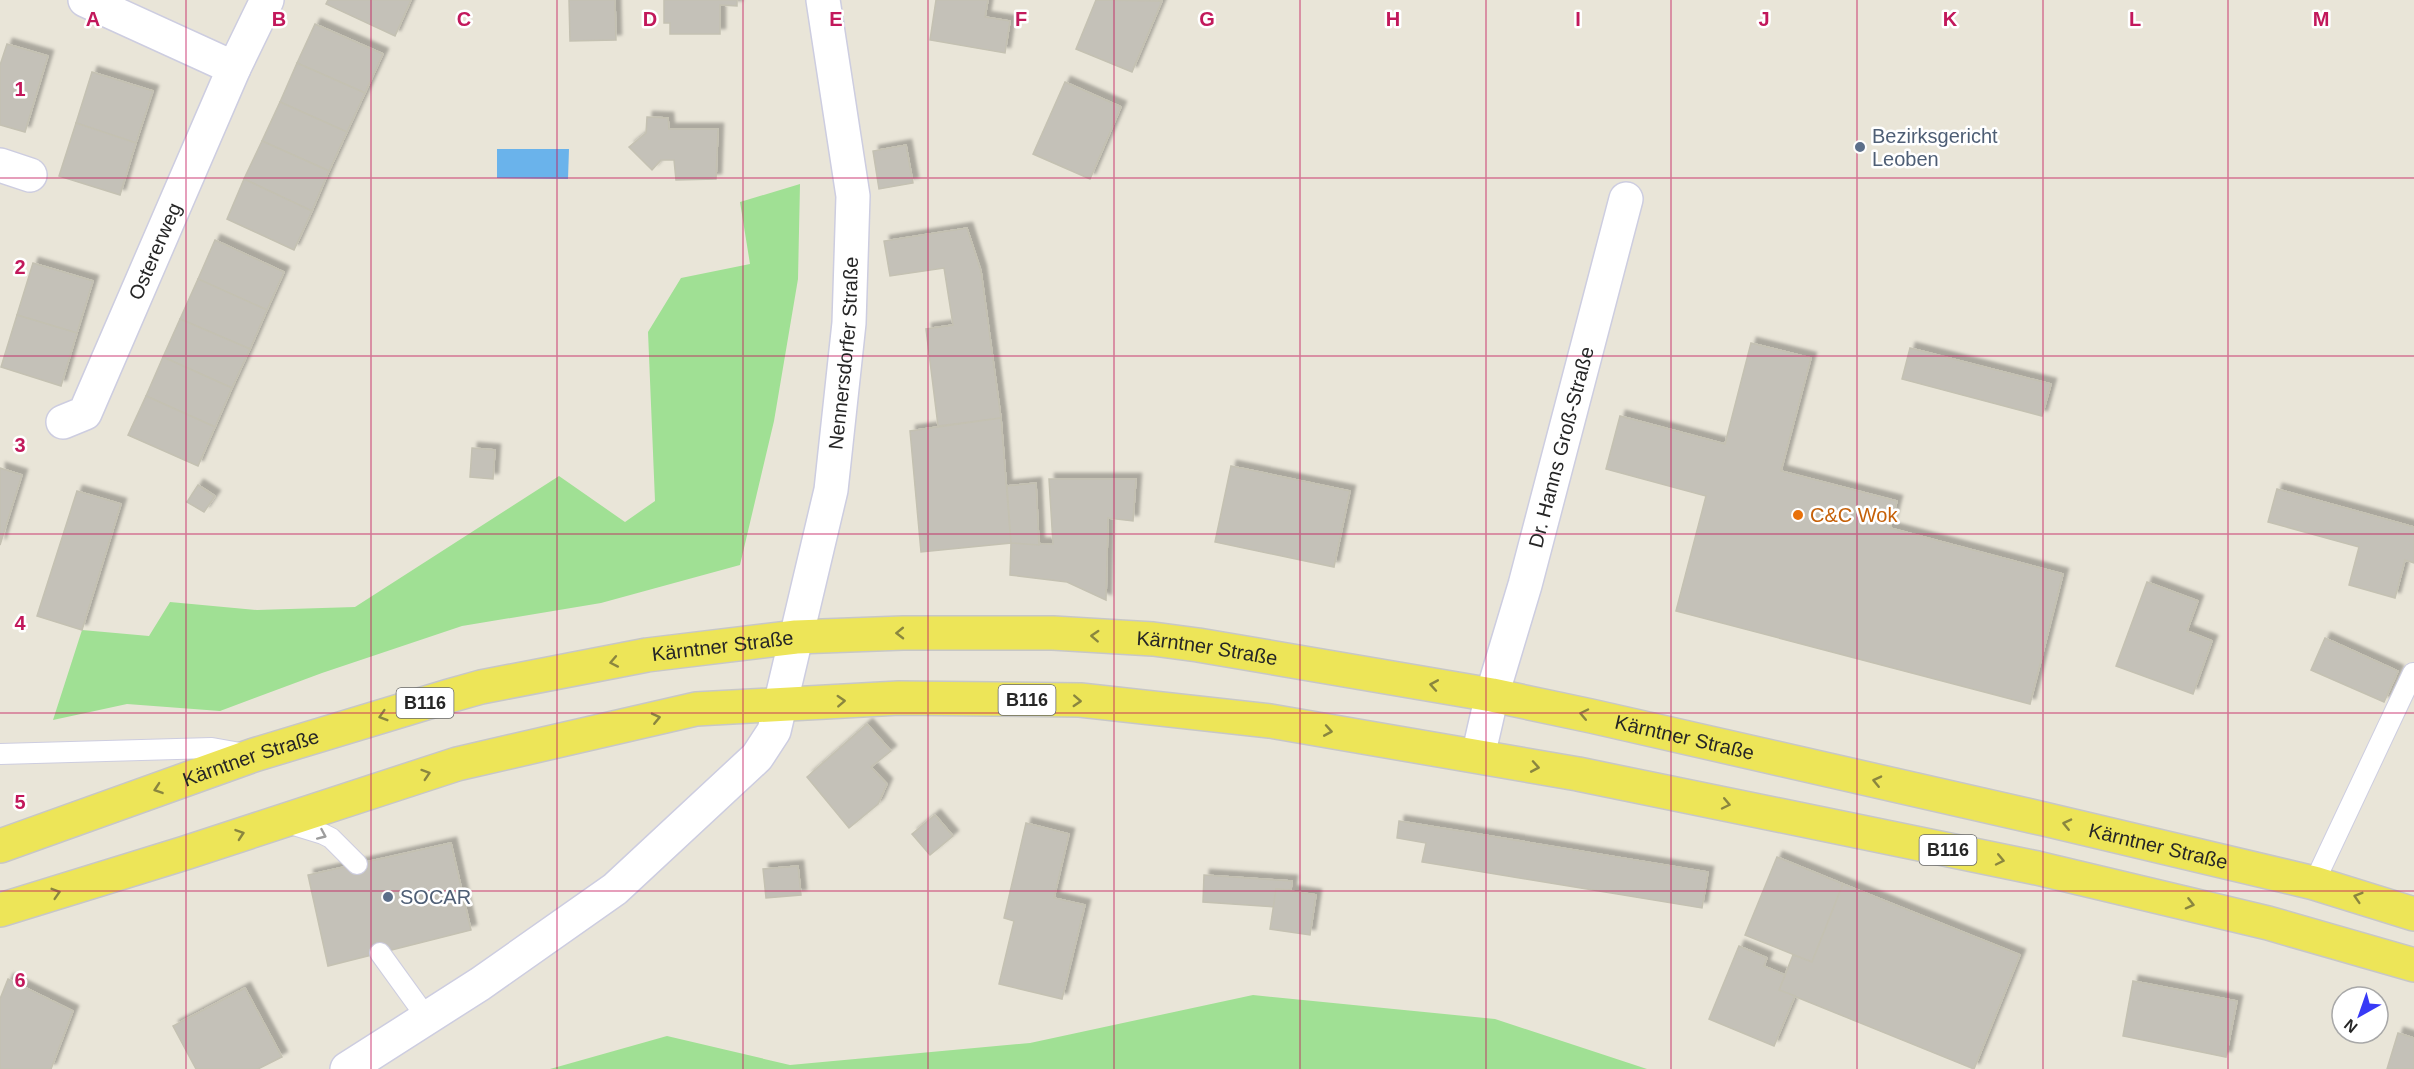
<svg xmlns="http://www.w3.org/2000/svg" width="2414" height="1069" viewBox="0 0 2414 1069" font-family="Arial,sans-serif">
	<defs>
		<filter id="shadow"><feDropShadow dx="5.5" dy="-5.5" stdDeviation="1.5" flood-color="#0004"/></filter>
	</defs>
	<rect width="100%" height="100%" fill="#e9e5d8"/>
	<!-- green -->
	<g fill="#a0e094">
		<polygon points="800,184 798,279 774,421 740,565 601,603 462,626 322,673 220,711 127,704 53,720 82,630 149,636 170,602 257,610 355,607 559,476 625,522 655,501 648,332 681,278 750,264 740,202"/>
		<polygon points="1253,995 1495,1019 1647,1069 550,1069 667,1036 790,1065 1030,1043"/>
	</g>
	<!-- water -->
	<polygon fill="#6ab3eb" points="497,149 569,149 568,179 497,178"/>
	<!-- building -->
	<g fill="#c4c1b8" stroke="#c4c1b2" stroke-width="1.5" filter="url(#shadow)">
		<polygon points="328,0 411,0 395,36 326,4"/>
		<polygon points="569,0 615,0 616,40 570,41"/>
		<polygon points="664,0 737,0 737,6 720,5 720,34 670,34 670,23 664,23"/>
		<polygon points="936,0 988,0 985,17 1010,21 1005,53 930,40"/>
		<polygon points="1096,0 1162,1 1132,72 1076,49"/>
		<polygon points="315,24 383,54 365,93 297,63"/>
		<polygon points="7,44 48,56 25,132 0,125 0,65"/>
		<polygon points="297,63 365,93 347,132 280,102"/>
		<polygon points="92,72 153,91 136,143 76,123"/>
		<polygon points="1065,82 1121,107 1090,179 1033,154"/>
		<polygon points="280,102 347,132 329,171 262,141"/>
		<polygon points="647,117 668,118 669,129 718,129 716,179 676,180 674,160 661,160 652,170 629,147 646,133"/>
		<polygon points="76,123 136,143 120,195 59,176"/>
		<polygon points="262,141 329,171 312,211 244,179"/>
		<polygon points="906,145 913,183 879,189 873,151"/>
		<polygon points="244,179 312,211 294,250 227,219"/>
		<polygon points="967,228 981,271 1001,418 938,426 926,329 953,325 944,268 890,276 884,241"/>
		<polygon points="215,240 284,272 267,310 198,279"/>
		<polygon points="33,263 93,281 77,333 17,315"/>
		<polygon points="198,279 267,310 250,349 180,319"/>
		<polygon points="17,315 77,333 61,386 1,367"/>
		<polygon points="180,319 250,349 232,388 163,357"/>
		<polygon points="1751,343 1811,358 1781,471 1897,501 1890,528 2063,574 2030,704 1676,611 1706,496 1606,469 1620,416 1725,444"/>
		<polygon points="1910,348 2051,384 2042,416 1902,379"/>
		<polygon points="163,357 232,388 215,427 146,396"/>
		<polygon points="146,396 215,427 198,466 128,435"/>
		<polygon points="1001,418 1011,543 921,552 910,431"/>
		<polygon points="472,448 495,450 493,479 470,477"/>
		<polygon points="1231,466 1350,491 1334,567 1215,542"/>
		<polygon points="0,468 22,475 0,545"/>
		<polygon points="1049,479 1136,479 1133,521 1108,518 1106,600 1067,582 1010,575 1011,543 1053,544"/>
		<polygon points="1036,483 1039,545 1011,543 1007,486"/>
		<polygon points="198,485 215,496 204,512 187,502"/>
		<polygon points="2277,489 2414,527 2414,563 2405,560 2395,598 2349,585 2359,547 2268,522"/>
		<polygon points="77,491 121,504 82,630 37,616"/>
		<polygon points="2147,582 2198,601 2187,631 2212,641 2193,694 2116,666"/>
		<polygon points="2325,638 2398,671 2384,702 2311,670"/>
		<polygon points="867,724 891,751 871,767 887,784 878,804 849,828 807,777"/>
		<polygon points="935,815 953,836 930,855 912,834"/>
		<polygon points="1399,821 1708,872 1702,908 1422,862 1426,843 1397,838"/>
		<polygon points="1026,823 1069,834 1054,898 1085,905 1062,999 999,984 1014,921 1004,918"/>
		<polygon points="451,843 471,930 328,966 308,875"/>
		<polygon points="1777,857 1843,884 1812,962 1745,935"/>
		<polygon points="798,866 801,895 766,898 763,869"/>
		<polygon points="1204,875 1292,881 1291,890 1276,889 1275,907 1203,902"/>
		<polygon points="1843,884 2020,955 1974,1069 1779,990 1793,955 1812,962"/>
		<polygon points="1276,889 1316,895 1310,935 1270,929"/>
		<polygon points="1739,946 1767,958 1764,966 1785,975 1779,990 1795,996 1774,1046 1709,1019"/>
		<polygon points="8,979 73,1011 51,1069 0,1069 0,999"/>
		<polygon points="2133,981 2237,1001 2226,1057 2123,1036"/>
		<polygon points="245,988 282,1057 258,1069 196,1069 173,1026"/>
		<polygon points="2398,1033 2414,1038 2414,1069 2387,1069"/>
	</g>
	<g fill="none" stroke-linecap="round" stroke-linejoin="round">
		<defs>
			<g id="lane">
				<polyline points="0,754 212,748 246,754"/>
				<polyline points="284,822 323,834 331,838 357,864"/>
				<polyline points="2314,883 2413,673"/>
				<polyline points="380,953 427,1018"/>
			</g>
			<g id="street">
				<polyline points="85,0 234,68"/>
				<polyline points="0,165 30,175"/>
				<path id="s1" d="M63,422L85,413L234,68L267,0"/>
				<path id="s2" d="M1478,756L1492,695L1525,585L1626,199"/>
				<path id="s3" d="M347,1069L480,984L615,889L757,757L774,731L831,490L849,323L853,196L823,0"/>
			</g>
			<g id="primary">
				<path id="s4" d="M0,846L254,755L449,696L481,687L647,655L796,637L903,633H1053L1153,639L1198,645L1492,695L1591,716L2044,819L2314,883L2414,914"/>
				<polyline points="0,910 185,853 457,764 696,709 899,698 1080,700 1270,721 1578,774 2037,868 2268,923 2414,965"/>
			</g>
		</defs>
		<!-- lane casing -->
		<use href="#lane" stroke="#cdcde0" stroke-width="22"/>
		<!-- street casing -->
		<use href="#street" stroke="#cdcde0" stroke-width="36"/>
		<!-- primary casing -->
		<use href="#primary" stroke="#c7c7c7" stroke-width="36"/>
		<!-- lane -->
		<use href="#lane" stroke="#fff" stroke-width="20"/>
		<!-- street -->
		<use href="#street" stroke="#fff" stroke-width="33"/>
		<!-- primary -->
		<use href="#primary" stroke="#ede558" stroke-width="33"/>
	</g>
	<!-- one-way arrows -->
	<defs><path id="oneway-chevron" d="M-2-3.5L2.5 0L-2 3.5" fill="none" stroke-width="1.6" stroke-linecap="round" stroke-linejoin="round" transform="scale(1.5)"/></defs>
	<g stroke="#8a863f">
		<use href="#oneway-chevron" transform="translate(900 633) rotate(179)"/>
		<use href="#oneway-chevron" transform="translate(1095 636) rotate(-177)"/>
		<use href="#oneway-chevron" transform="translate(614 662) rotate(169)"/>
		<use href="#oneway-chevron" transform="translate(1434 685) rotate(-170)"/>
		<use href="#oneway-chevron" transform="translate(841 701) rotate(-3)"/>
		<use href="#oneway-chevron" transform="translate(1077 701) rotate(3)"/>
		<use href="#oneway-chevron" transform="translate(1584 714) rotate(-168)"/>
		<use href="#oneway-chevron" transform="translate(383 716) rotate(163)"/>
		<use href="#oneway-chevron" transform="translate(656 718) rotate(-13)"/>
		<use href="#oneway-chevron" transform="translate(1328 731) rotate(10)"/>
		<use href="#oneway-chevron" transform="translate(1535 767) rotate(10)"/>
		<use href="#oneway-chevron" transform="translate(426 774) rotate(-18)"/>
		<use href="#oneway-chevron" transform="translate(1877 781) rotate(-167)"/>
		<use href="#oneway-chevron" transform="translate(158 789) rotate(161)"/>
		<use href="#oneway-chevron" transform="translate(1726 804) rotate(12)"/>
		<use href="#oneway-chevron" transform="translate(2067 824) rotate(-167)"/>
		<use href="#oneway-chevron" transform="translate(240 834) rotate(-19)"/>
		<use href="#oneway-chevron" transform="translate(2000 860) rotate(12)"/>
		<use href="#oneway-chevron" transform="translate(56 893) rotate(-17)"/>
		<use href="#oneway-chevron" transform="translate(2358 897) rotate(-163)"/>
		<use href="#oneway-chevron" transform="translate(2190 904) rotate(14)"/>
	</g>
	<use stroke="#9d9d9d" href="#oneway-chevron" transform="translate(322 835) rotate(24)"/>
	<!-- grid -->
	<path fill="none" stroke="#c2185b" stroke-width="1.5" stroke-opacity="0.55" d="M186,0V1069M371,0V1069M557,0V1069M743,0V1069M928,0V1069M1114,0V1069M1300,0V1069M1486,0V1069M1671,0V1069M1857,0V1069M2043,0V1069M2228,0V1069M0,178H2414M0,356H2414M0,534H2414M0,713H2414M0,891H2414"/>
	<!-- markers -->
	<g fill="#5c6f8a" stroke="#fff" stroke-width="2">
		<circle cx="1860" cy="147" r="6"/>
		<circle cx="388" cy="897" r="6"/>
	</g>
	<circle fill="#e8710a" stroke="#fff" stroke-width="2" cx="1798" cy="515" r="6"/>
	<g text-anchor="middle" stroke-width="5" stroke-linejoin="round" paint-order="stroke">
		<!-- shield labels -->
		<g fill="#fff" stroke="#676767" stroke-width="1.5">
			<rect x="998.5" y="685" width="57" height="30" rx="4.5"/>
			<rect x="396.5" y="688" width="57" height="30" rx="4.5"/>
			<rect x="1919.5" y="835" width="57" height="30" rx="4.5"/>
		</g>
		<g font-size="18" font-weight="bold" fill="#262626">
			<text x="1027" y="706">B116</text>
			<text x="425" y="709">B116</text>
			<text x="1948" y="856">B116</text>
		</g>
		<!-- service labels -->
		<g font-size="20" fill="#4e5e75" stroke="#fff" text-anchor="start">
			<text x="1872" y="143">Bezirksgericht<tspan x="1872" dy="23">Leoben</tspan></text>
			<text x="400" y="904">SOCAR</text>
		</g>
		<!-- street labels -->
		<g font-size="20" fill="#262626" stroke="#fff">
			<text dy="7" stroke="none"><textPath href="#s1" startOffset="200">Ostererweg</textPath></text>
			<text dy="7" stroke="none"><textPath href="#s3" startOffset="933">Nennersdorfer Straße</textPath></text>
			<text dy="7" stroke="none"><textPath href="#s2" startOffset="320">Dr. Hanns Groß-Straße</textPath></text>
			<text dy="7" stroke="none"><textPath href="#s4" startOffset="752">Kärntner Straße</textPath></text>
			<text dy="7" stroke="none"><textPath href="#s4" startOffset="1238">Kärntner Straße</textPath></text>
			<text dy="7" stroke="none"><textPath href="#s4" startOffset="1724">Kärntner Straße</textPath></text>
			<text dy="7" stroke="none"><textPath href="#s4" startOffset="266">Kärntner Straße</textPath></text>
			<text dy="7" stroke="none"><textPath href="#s4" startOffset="2210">Kärntner Straße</textPath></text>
		</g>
		<!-- food labels -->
		<g font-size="20" fill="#c56008" stroke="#fff" text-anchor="start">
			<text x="1810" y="522">C&amp;C Wok</text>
		</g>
	</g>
	<g font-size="20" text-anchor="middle" font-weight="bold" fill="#c2185b" stroke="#fff" stroke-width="5" stroke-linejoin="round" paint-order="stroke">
		<text x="93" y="26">A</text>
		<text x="279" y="26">B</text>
		<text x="464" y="26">C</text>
		<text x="650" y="26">D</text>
		<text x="836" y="26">E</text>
		<text x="1021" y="26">F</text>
		<text x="1207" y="26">G</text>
		<text x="1393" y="26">H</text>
		<text x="1578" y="26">I</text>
		<text x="1764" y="26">J</text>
		<text x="1950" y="26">K</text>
		<text x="2135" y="26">L</text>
		<text x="2321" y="26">M</text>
		<text x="20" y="96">1</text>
		<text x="20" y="274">2</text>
		<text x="20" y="452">3</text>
		<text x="20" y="630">4</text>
		<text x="20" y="809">5</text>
		<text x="20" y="987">6</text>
	</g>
	<!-- north arrow -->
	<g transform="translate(2360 1015) rotate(220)"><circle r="28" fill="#ffffff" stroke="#a8a8a8" stroke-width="1.5"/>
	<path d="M0-4.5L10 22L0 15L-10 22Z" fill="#383af6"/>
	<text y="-9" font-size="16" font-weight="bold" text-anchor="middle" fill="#262626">N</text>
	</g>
</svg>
